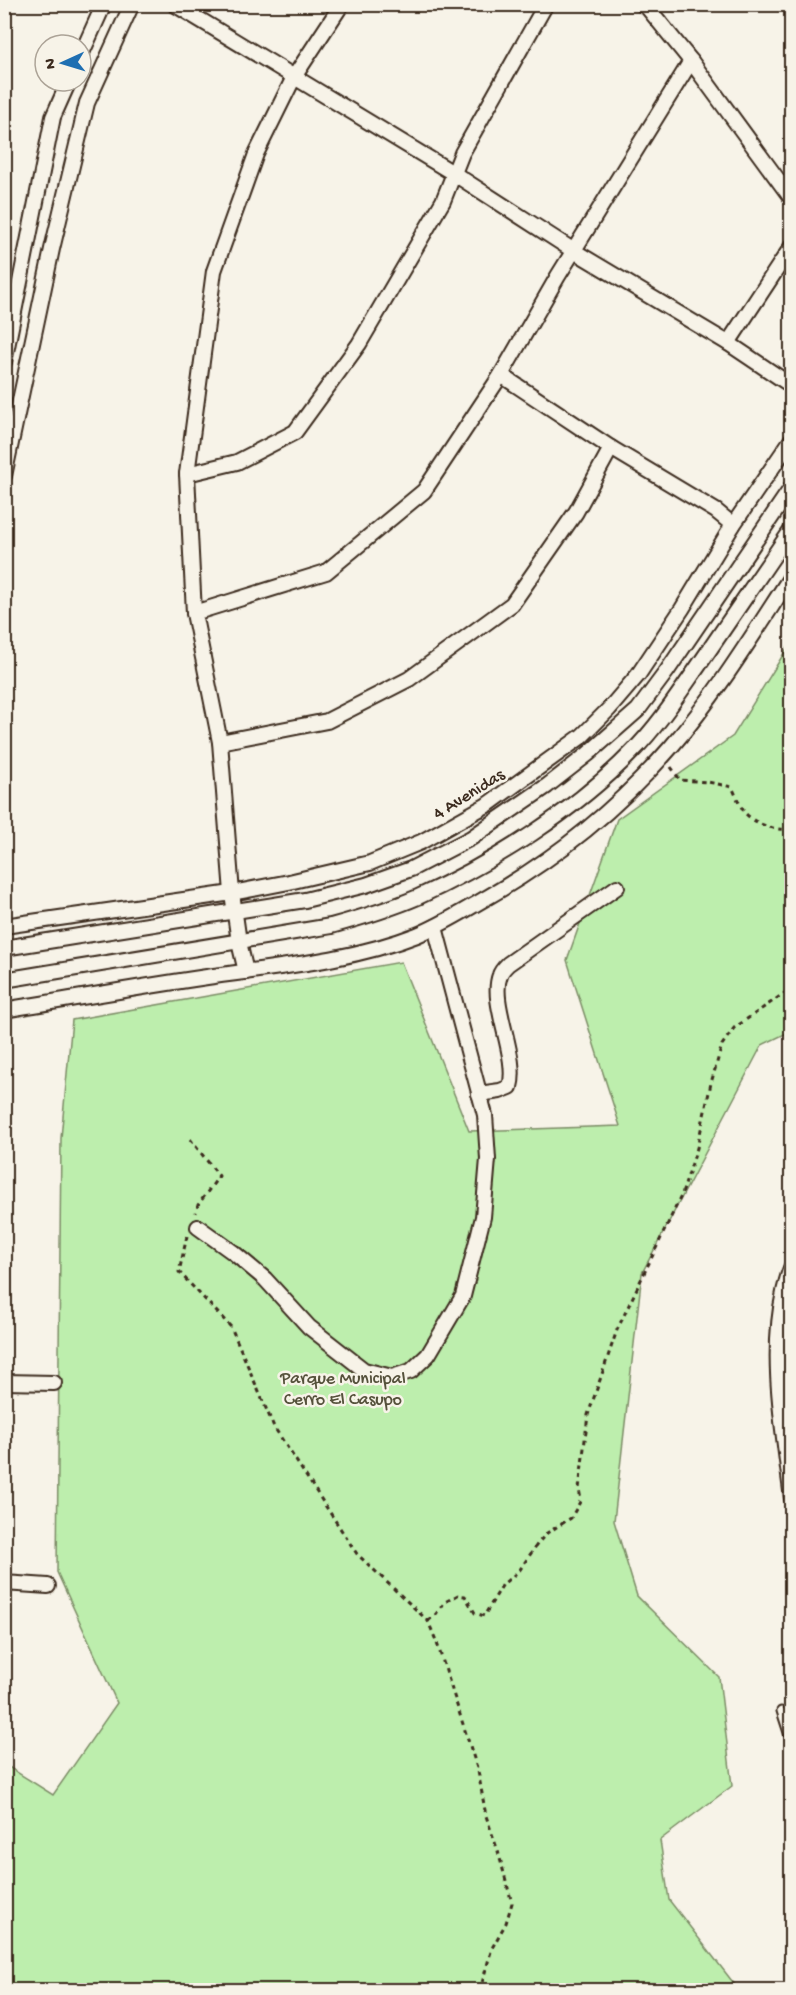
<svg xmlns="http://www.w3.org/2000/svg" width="796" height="1995" viewBox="0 0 796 1995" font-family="'Gochi Hand',sans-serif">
	<rect width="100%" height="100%" fill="#f7f3e8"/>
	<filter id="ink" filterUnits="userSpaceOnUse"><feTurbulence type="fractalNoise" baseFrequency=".0167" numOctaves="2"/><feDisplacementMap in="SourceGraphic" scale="12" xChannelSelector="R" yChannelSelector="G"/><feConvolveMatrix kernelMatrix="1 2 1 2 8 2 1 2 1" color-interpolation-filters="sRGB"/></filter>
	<g filter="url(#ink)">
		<!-- green -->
		<polygon fill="#bdeead" stroke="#7c8c66" stroke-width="1.5" points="791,642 791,1031 762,1045 642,1273 614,1521 637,1596 719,1677 732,1786 660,1840 669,1900 739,1990 5,1990 4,1764 53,1795 117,1703 57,1572 61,1138 72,1020 401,962 469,1131 620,1126 567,960 617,819 733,736"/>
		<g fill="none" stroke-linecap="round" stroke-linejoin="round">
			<defs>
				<polyline id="service" points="781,1711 792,1745"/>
				<g id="minor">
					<polyline points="174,4 453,173 574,251 728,343 792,386"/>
					<polyline points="642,4 648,8 691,61 792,199"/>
					<polyline points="81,55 104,4"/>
					<polyline points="728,343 792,246"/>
					<polyline points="4,362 53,117 69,81"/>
					<polyline points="501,375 611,448 716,511 733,525"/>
					<polyline points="187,474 237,462 295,432 359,344 443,201 462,153 546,4"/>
					<polyline points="4,476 52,249 87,103 132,4"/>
					<polyline points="194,613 326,572 424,491 501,375 558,276 691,61"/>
					<polyline points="220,742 327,721 409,679 512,604 576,512 611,448"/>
					<polyline points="4,926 232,893 289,882 370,863 421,842 487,805 582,736 609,709 638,675 682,609 733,525 792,439"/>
					<polyline points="4,948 305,900 366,885 411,869 471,838 547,786 588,754 638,710 667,671 792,487"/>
					<polyline points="246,972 239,942 232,893 220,742 194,613 187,474 214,271 256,154 294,77 342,4"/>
					<path d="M4,980L331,926C360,918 390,909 418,897C493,863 575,811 632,752C658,726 678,695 699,665C730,620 761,575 792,529"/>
					<path d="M4,1010C72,999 139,987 207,977C277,967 350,961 417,935C442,925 465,910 488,897C559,856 617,809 671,747C717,694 754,633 792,575"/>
					<path d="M479,1094L500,1091L510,1087C519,1056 489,1003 500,975C501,971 505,967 508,964L617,887"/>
					<polyline points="198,1227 234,1253 265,1279 309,1327 364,1370 392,1377 411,1371 428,1355 463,1296 483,1217 488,1159 485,1115 435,927"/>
					<path d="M792,1266C788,1274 786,1284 784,1292C769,1358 784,1433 792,1499"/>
					<polyline points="4,1382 54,1383"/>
					<polyline points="4,1583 48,1586"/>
				</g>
			</defs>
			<!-- service casing -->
			<use href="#service" stroke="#3b2a1e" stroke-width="11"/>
			<!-- minor casing -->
			<use href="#minor" stroke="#3b2a1e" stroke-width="18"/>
			<!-- path -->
			<g stroke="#3b2a1e" stroke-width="3" stroke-dasharray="4.5 4.5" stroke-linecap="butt">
				<path d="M671,767L680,780L708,782L732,787C736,795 740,807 746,814C757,825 776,831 792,829"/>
				<polyline points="190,1139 219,1176 198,1205 196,1213"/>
				<polyline points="187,1236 179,1272 231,1327 274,1427 357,1554 428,1621 437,1643 478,1771 486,1816 498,1851 512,1903 506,1923 492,1948 480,1990"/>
				<polyline points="428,1621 436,1614 445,1602 458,1595 465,1596 475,1613 484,1616 503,1584 519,1571 538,1543 547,1533 571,1518 581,1500 579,1489 588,1415 617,1330 682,1194 697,1148 711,1083 722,1045 734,1028 792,988"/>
			</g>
			<!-- service -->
			<use href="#service" stroke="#f7f3e8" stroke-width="7"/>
			<!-- minor -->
			<use href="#minor" stroke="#f7f3e8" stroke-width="14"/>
		</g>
	</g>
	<g text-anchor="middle" stroke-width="5" stroke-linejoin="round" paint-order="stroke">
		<!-- street labels -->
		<g font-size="18" fill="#3b2a1e" stroke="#f7f3e8">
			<text transform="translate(468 793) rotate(-32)" y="6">4 Avenidas</text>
		</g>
		<!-- park labels -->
		<g font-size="18" fill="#55513b" stroke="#f7f3e8">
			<text x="343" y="1383">Parque Municipal<tspan x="343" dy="21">Cerro El Casupo</tspan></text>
		</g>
	</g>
	<!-- margin -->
	<rect width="796" height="1995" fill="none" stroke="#f7f3e8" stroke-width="24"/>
	<rect x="12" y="12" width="772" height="1971" fill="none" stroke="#3b2a1e" stroke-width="2" filter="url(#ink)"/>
	<!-- north arrow -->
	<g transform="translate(63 63) rotate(266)"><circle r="28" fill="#f7f3e8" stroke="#aca397" stroke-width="1.5"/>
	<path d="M0-4.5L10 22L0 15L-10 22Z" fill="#1f6fb2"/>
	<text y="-9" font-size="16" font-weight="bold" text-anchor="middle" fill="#3b2a1e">N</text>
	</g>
</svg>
